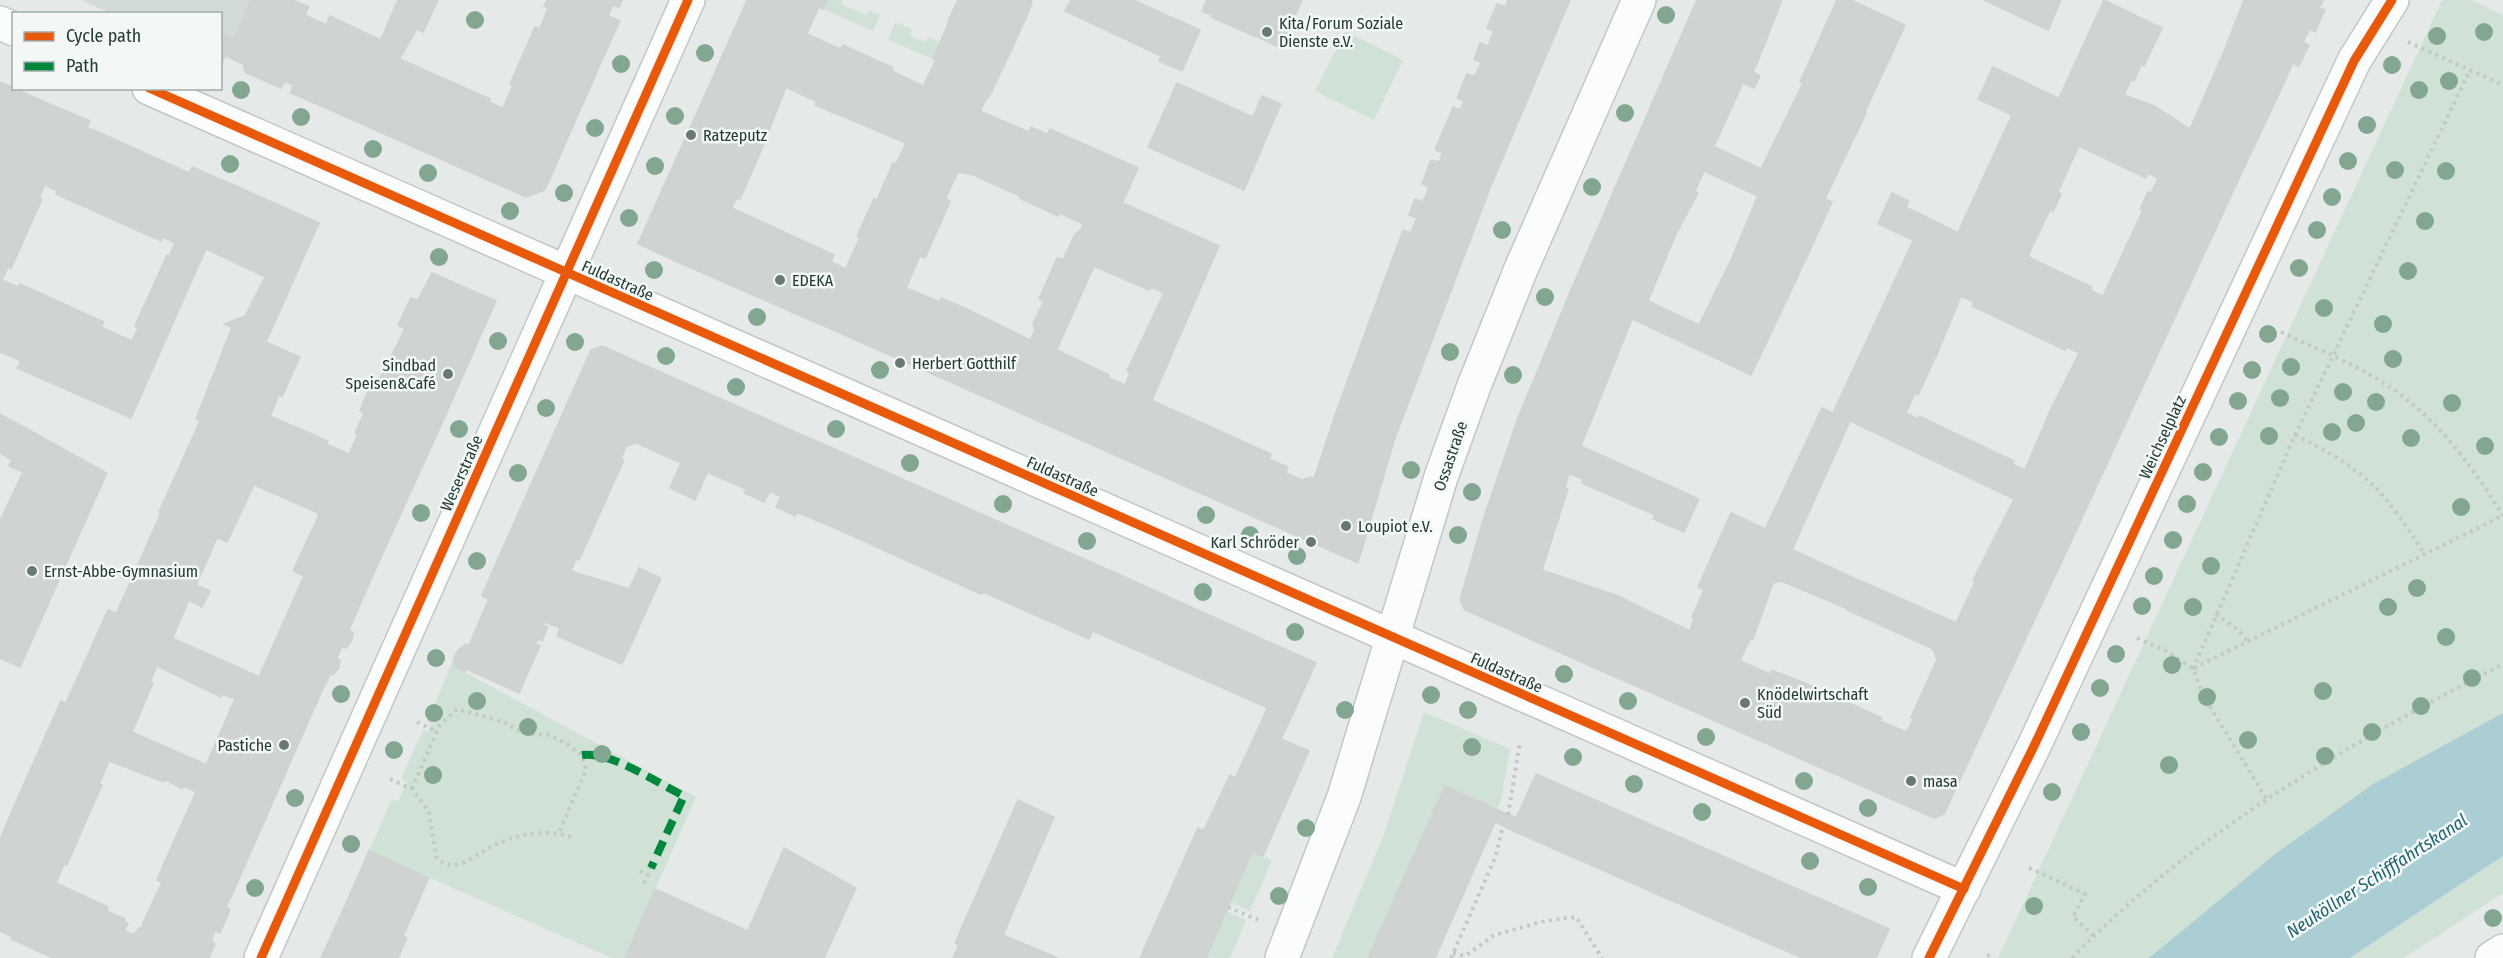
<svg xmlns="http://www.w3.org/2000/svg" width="2503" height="958" viewBox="0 0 2503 958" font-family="'Fira Sans Condensed',sans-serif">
	<rect width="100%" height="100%" fill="#e5eae8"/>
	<!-- built -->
	<polygon fill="#d3dbd8" points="81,0 251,0 222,63 220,14 111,13"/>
	<!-- green -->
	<g fill="#d0e2d5">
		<polygon points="827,0 843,0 842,5 866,15 869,10 880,15 873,31 823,9"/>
		<polygon points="2442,0 2471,0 2503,15 2503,713 2373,784 2275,854 2149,958 1998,958"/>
		<polygon points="895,22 912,29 910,36 926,42 928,37 941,42 933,59 888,40"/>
		<polygon points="1345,31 1403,60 1374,120 1315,91"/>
		<polygon points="453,660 457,668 696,797 625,958 612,958 369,851 392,799 398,801 407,782 401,779 423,730 428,732 431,724 427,722"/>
		<polygon points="1424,712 1510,749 1501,800 1497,809 1445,786 1368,958 1332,958 1383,837"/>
		<polygon points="1252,852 1272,860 1250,911 1230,902"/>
		<polygon points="2503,856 2503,893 2404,958 2350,958"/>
		<polygon points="1227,911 1246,920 1230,958 1206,958"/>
	</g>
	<!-- water -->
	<polygon fill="#aaced4" points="2503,713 2503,856 2350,958 2149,958 2275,854 2373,784"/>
	<!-- building -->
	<g fill="#cfd3d2" stroke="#ced3d1" stroke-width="1.5" fill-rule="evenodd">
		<polygon points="251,0 292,0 309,7 305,15 326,25 330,16 381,40 346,117 291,93 293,85 285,81 281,88 246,73 243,64 226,56"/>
		<polygon points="398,0 438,0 423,32 417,29 404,51 386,43 387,39 382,37"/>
		<polygon points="547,0 622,0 619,7 613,5 608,16 620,21 603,58 540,29 548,8 544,6"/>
		<polygon points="747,0 827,0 823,9 819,7 807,34 840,49 843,45 893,68 892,71 923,86 936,60 933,59 949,22 1012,49 989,97 958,85 940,123 733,32"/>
		<polygon points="958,0 1031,0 1032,4 1012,49 948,21"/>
		<polygon points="1071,0 1133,0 1200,30 1182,71 1159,61 1161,56 1065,11"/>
		<polygon points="1207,0 1302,0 1281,48 1211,17 1212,15 1202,11"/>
		<polygon points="1508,0 1570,0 1490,188 1430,162 1432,160 1439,162 1443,153 1435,150 1453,107 1460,110 1464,101 1457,98 1467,74 1475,76 1481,62 1474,59 1480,43 1488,46 1494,31 1487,28 1497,4 1505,7"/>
		<polygon points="1697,0 1782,0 1758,61 1685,27"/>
		<polygon points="1837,0 1851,0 1905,25 1865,112 1800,82"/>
		<polygon points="1984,0 2061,0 2048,30"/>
		<polygon points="2104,0 2162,28 2144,66 2141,65 2134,81 2131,80 2124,95 2154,106 2190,129 2222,56 2283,85 2237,183 2059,98"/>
		<polygon points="2244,0 2323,0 2319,8 2325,10 2315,32 2310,29 2303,42 2309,45 2299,66 2293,63 2283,85 2222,56"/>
		<polygon points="535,27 603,58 545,190 526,197 346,117 382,37 387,39 386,43 404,51 400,59 490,99 489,102 503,108 513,85 510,84"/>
		<polygon points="1685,27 1758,61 1753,72 1760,76 1754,88 1743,83 1714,146 1647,115"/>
		<polygon points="733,32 946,126 907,213 877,200 893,163 896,164 906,143 815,105 817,102 786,87 762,149 694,119"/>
		<polygon points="220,33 233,39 222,63 220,62"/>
		<polygon points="1993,67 2107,121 2093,153 2079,146 2062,183 2058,192 2061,194 2053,212 2050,210 2028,256 2041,263 2027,294 1947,256 2012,115 1978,99"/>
		<polygon points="0,82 47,103 0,208"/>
		<polygon points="1177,83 1253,117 1262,96 1281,104 1244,190 1148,147"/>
		<polygon points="1803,83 1866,113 1825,199 1761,169"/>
		<polygon points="958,85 988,96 980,111 1029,132 1031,127 1047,134 1034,165 940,123"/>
		<path d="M47,103L90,121L87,127L189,173L192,167L234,185L131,418L17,368L21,361L0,352V208ZM45,185L57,191L56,194L161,241L163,237L175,243L169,256L167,255L135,326L138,328L132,341L101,327L104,322L20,284L18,287L2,280L8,267L11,269L42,199L39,198Z"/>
		<polygon points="1647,115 1832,202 1792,289 1731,260 1758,196 1704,171 1695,191 1698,193 1676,234 1609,202"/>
		<polygon points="694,119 762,149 740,199 737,198 728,213 723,214 713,235 696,229 684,234 673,260 638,244"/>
		<polygon points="2107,121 2237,183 2157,356 2027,294 2041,263 2092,287 2090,290 2103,296 2143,210 2140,209 2148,192 2151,193 2158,178 2148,173 2146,178 2093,153"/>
		<polygon points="946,126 1034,165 1020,196 973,175 958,172 946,198 950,202 925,258 920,256 906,288 940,302 941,298 969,310 939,377 851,338"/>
		<polygon points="1050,129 1138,168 1027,416 939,377 969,310 1030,340 1035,331 1033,323 1044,301 1039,299 1057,258 1063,260 1075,234 1080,231 1083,224 1060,213 1058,216 1019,198"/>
		<polygon points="1430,162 1490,188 1395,438 1336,412 1403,230 1411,233 1417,218 1409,215 1415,199 1423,202 1429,187 1422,184"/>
		<polygon points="234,185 319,223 266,342 224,324 245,316 265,277 206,249"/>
		<polygon points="1892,193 1909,201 1906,207 1957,232 1947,256 1878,224"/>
		<polygon points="874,199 907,213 864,308 862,303 836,291 860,237 857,236"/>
		<polygon points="1609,202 1676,234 1648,301 1699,325 1731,260 1792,289 1751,375 1571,290"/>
		<polygon points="1123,203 1219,246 1126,460 1027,416 1057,350 1109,375 1109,378 1125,385 1130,373 1127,371 1164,293 1151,287 1149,290 1094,266"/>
		<polygon points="732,208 834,255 831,262 846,269 836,291 862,303 864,308 851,338 673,260 684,234 696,229 713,235 723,214 728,213"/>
		<polygon points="1913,241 2157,356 2117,442 2050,411 2079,353 2067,347 2065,350 1972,306 1974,302 1961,296 1936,357 1873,327"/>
		<polygon points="432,273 496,301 443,421 374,390 405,329 398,325 411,298 418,300"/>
		<polygon points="1571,290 1632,319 1581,446 1518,418"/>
		<polygon points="232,327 300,357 282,397 279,395 270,416 328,441 326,444 349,454 358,434 355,433 364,413 360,411 369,388 443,421 402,511 196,419"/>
		<polygon points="1873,327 1936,356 1918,395 1915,393 1906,413 1918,419 1919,416 2014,461 2012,464 2025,470 2050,411 2117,442 2077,529 1833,413"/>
		<polygon points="602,346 737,406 695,500 670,488 681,463 636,443 626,446 621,459 624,460 579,560 576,559 571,571 629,589 639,568 661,578 636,634 493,570 591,350"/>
		<polygon points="1151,400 1242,441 1216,500 1126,460"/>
		<polygon points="737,406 866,463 837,529 797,512 795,516 776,507 781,497 770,491 764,502 744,493 746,489 707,472"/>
		<polygon points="1822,408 1850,421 1792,550 1762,536"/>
		<polygon points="1336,412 1395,438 1358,563 1216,500 1242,441 1271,454 1269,459 1288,467 1286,473 1302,480 1310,477 1314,479"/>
		<polygon points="0,414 107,473 93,504 9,466 12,460 0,453"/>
		<polygon points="1518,418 1668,485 1655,515 1582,483 1583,479 1569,474 1565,487 1568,489 1542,570 1618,596 1588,665 1465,610 1460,600 1483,520"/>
		<polygon points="200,421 402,511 361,602 293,571 319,515 316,512 254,485 227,542 159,512"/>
		<polygon points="866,463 1118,574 1089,639 983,592 981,594 837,529"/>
		<polygon points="22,474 93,504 33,638 0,624 0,521"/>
		<polygon points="1668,485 1699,499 1684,532 1653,519"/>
		<polygon points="2014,499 2077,529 2020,651 1956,623 1975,582 1973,580"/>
		<polygon points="161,513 217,538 196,585 210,591 202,607 189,600 172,639 116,614"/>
		<polygon points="1731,513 1766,529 1686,708 1588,665 1618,596 1690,631 1694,619 1692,617 1704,590 1698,587"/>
		<polygon points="1762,536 1861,581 1848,609 1781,581 1773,583 1753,639 1750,639 1740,661 1770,674 1772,670 1814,687 1785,752 1686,708"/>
		<polygon points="493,570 636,634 622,664 557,636 560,628 545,622 543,625 548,627 542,641 538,639 535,644 540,646 519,693 466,669 465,672 457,668 453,660 458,650 466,644 469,645 489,599 482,596"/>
		<polygon points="1118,574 1316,663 1291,718 1093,631"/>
		<polygon points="304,576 361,602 349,630 353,632 352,640 346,648 342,646 337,658 340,660 339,668 333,675 330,674 317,702 259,677"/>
		<polygon points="1861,581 2020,651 1944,814 1934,818 1785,752 1814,687 1882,718 1880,721 1907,732 1913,720 1911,717 1937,660 1933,649 1847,610"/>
		<polygon points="108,610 317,702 276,795 206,765 235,699 222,694 221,697 157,666 150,682 153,683 132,732 66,703"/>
		<polygon points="0,624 33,638 20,667 0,658"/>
		<polygon points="61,701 276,795 234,890 166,859 196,792 184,786 182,789 165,779 164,782 109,761 99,784 102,785 85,823 19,795"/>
		<polygon points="1267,708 1291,718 1281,739 1258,729"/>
		<polygon points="1258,729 1309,751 1263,856 1204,830 1230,775 1235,778"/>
		<polygon points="1536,774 1889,929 1876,958 1802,958 1511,830"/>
		<polygon points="1445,786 1500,811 1435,958 1368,958"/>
		<polygon points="19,795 85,823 67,865 64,864 56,883 108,907 107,911 125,919 124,922 128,923 116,949 0,897 0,839"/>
		<polygon points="1018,800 1054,817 1003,935 1058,958 982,958 955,943"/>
		<polygon points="1500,811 1517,818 1511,830 1495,822"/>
		<polygon points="1198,828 1252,852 1206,958 1140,958"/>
		<polygon points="784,848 820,868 781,958 625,958 655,889 748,931"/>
		<polygon points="369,851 429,878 403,936 343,910"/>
		<polygon points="166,859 234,890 226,907 230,910 220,933 215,931 211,941 215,944 209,958 136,958 116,949 124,930 134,935 139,928 146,926 142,925 162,882 157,880"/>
		<polygon points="820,868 856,888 824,958 781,958"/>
		<polygon points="0,897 25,909 12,937 0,931"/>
		<polygon points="25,909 116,949 136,958 53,958 11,939"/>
		<polygon points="343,910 407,938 398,958 321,958"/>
		<polygon points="959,945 982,958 953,958"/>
	</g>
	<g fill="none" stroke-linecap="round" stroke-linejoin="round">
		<defs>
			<g id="street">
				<polyline points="0,23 14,29"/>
				<polyline points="149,88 1964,889"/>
				<polyline points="261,958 688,0"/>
				<polyline points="1282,958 1344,797 1441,477 1474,386 1521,269 1639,0"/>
				<polyline points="1929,958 2034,746 2354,61 2392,0"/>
				<polyline points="2492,958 2503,951"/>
			</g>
		</defs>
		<!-- street casing -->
		<use href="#street" stroke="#c2c7c5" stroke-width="36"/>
		<!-- path -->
		<g stroke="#c2cac6" stroke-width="4" stroke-dasharray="3 4.5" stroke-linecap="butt">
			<polyline points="2408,42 2503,85"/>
			<path d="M2281,332C2317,349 2355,364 2388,386C2437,418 2473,467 2503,516"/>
			<path d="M2295,435C2366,470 2383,489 2425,555"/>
			<polyline points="2216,614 2238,630 2248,642"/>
			<polyline points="2137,638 2168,652 2193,669 2204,697 2266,798"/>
			<polyline points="2194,668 2502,516"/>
			<polyline points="2193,669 2295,435 2470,70"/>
			<polyline points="417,722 436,731"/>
			<path d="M390,779L412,789L429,811L436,857C441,862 445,865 453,865C467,864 479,853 491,847C515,834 548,828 573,838"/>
			<polyline points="412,789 439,726 457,709 504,722 523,733 549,735 567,744 582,755 586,770 559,832"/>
			<polyline points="1508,815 1520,742"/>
			<polyline points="2029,868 2085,894 2073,917 2094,936"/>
			<polyline points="640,871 648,875"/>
			<polyline points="644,883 651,868"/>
			<polyline points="1228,907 1258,920"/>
			<polyline points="1453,953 1465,956 1494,935 1545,921 1576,917 1602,958"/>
			<polyline points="1987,955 1994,958"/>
			<polyline points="1451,958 1495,858 1503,826"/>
			<path d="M2072,958C2196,831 2347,745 2503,664"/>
		</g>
		<!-- street -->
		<use href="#street" stroke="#fbfcfc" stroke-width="33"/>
		<!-- quiet -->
		<path stroke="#00873e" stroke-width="8" stroke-dasharray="15 8" stroke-linecap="butt" d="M582,755C611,751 657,783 684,796L651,868"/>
		<defs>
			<g id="cycleway">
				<polyline points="149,88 1964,889"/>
				<polyline points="261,958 688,0"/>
				<polyline points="1929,958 2034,746 2354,61 2392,0"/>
			</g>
		</defs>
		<!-- cycleway casing -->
		<use href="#cycleway" stroke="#f3f8f6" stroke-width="13"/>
		<!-- cycleway -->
		<use href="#cycleway" stroke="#e8590c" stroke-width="9"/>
	</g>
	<!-- trees -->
	<g fill="#83a691">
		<circle cx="1666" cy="15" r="9"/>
		<circle cx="475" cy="20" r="9"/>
		<circle cx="2484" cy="32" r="9"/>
		<circle cx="2437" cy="36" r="9"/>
		<circle cx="705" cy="53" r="9"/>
		<circle cx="621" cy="64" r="9"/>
		<circle cx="2392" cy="65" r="9"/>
		<circle cx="2449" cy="81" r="9"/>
		<circle cx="241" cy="90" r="9"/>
		<circle cx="2419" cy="90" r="9"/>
		<circle cx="1625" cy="113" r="9"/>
		<circle cx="675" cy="116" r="9"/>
		<circle cx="301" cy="117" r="9"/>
		<circle cx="2367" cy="125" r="9"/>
		<circle cx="595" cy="128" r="9"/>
		<circle cx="373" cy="149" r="9"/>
		<circle cx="2348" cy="161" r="9"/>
		<circle cx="230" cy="164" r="9"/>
		<circle cx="655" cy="166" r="9"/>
		<circle cx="2395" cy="170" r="9"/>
		<circle cx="2446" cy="171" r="9"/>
		<circle cx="428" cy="173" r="9"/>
		<circle cx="1592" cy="187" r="9"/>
		<circle cx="564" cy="193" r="9"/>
		<circle cx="2332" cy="197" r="9"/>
		<circle cx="510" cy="211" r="9"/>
		<circle cx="629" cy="218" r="9"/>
		<circle cx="2425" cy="221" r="9"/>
		<circle cx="1502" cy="230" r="9"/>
		<circle cx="2317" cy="230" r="9"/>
		<circle cx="439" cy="257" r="9"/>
		<circle cx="2299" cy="268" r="9"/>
		<circle cx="654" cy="270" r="9"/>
		<circle cx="2408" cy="271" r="9"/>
		<circle cx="1545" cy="297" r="9"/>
		<circle cx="2324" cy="308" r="9"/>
		<circle cx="757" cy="317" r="9"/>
		<circle cx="2383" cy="324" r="9"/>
		<circle cx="2268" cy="334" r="9"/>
		<circle cx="498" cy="341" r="9"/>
		<circle cx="575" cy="342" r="9"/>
		<circle cx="1450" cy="352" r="9"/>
		<circle cx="666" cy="356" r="9"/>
		<circle cx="2393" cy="359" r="9"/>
		<circle cx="2291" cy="367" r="9"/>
		<circle cx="880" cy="370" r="9"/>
		<circle cx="2252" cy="370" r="9"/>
		<circle cx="1513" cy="375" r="9"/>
		<circle cx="736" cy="387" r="9"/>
		<circle cx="2343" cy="392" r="9"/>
		<circle cx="2280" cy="398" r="9"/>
		<circle cx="2238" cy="401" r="9"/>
		<circle cx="2376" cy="402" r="9"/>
		<circle cx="2452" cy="403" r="9"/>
		<circle cx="546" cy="408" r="9"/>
		<circle cx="2356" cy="423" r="9"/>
		<circle cx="459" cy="429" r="9"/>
		<circle cx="836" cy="429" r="9"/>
		<circle cx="2332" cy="432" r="9"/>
		<circle cx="2269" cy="436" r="9"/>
		<circle cx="2219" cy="437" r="9"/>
		<circle cx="2411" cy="438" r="9"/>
		<circle cx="2485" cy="446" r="9"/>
		<circle cx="910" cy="463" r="9"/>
		<circle cx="1411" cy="470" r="9"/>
		<circle cx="2203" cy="472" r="9"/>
		<circle cx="518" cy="473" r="9"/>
		<circle cx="1472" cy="492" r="9"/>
		<circle cx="1003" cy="504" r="9"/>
		<circle cx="2187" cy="504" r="9"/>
		<circle cx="2461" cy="507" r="9"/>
		<circle cx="421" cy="513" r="9"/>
		<circle cx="1206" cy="515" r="9"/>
		<circle cx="1250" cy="535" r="9"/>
		<circle cx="1458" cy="535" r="9"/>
		<circle cx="2173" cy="540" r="9"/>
		<circle cx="1087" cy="541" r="9"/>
		<circle cx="1297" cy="556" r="9"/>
		<circle cx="477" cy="561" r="9"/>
		<circle cx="2211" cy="566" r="9"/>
		<circle cx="2154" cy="576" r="9"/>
		<circle cx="2417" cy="588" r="9"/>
		<circle cx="1203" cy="592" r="9"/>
		<circle cx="2142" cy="606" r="9"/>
		<circle cx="2193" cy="607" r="9"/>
		<circle cx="2388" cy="607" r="9"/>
		<circle cx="1295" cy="632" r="9"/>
		<circle cx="2446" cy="637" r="9"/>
		<circle cx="2116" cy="654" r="9"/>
		<circle cx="436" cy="658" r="9"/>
		<circle cx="2172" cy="665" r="9"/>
		<circle cx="1564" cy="674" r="9"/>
		<circle cx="2472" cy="678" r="9"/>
		<circle cx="2100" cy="688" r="9"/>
		<circle cx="2323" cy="691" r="9"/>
		<circle cx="341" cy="694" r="9"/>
		<circle cx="1431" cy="695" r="9"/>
		<circle cx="2207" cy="697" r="9"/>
		<circle cx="477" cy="701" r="9"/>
		<circle cx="1628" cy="701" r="9"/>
		<circle cx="2421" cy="706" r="9"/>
		<circle cx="1345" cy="710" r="9"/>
		<circle cx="1468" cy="710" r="9"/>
		<circle cx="434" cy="713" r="9"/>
		<circle cx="528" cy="727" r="9"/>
		<circle cx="2081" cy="732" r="9"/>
		<circle cx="2372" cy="732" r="9"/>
		<circle cx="1706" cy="737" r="9"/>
		<circle cx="2248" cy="740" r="9"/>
		<circle cx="1472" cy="747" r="9"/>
		<circle cx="394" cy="750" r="9"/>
		<circle cx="602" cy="754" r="9"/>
		<circle cx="2325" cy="756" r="9"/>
		<circle cx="1573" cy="757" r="9"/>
		<circle cx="2169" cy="765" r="9"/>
		<circle cx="433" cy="775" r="9"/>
		<circle cx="1804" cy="781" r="9"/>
		<circle cx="1634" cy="784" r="9"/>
		<circle cx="2052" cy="792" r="9"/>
		<circle cx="295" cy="798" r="9"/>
		<circle cx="1868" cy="808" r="9"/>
		<circle cx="1702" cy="812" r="9"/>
		<circle cx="1306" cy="828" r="9"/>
		<circle cx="351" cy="844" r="9"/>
		<circle cx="1810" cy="861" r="9"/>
		<circle cx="1868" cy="887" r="9"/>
		<circle cx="255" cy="888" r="9"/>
		<circle cx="1279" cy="896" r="9"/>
		<circle cx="2034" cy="906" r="9"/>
		<circle cx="2493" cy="918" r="9"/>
	</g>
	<!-- markers -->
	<g fill="#687874" stroke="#f3f8f6" stroke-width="2">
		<circle cx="1267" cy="32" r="6"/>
		<circle cx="691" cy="135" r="6"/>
		<circle cx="780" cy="280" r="6"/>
		<circle cx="900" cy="363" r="6"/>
		<circle cx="448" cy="374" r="6"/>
		<circle cx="1346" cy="526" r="6"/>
		<circle cx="1311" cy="542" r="6"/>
		<circle cx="32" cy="571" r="6"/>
		<circle cx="1745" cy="703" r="6"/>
		<circle cx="284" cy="745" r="6"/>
		<circle cx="1911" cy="781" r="6"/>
	</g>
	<g text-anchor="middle" stroke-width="5" stroke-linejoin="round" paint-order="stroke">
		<!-- poi labels -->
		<g font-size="16" fill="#243b35" stroke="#f3f8f6" text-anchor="start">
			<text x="1279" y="29">Kita/Forum Soziale<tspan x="1279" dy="18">Dienste e.V.</tspan></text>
			<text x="703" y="141">Ratzeputz</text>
			<text x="792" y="286">EDEKA</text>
			<text x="912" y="369">Herbert Gotthilf</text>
			<text x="436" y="371" text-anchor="end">Sindbad<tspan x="436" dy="18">Speisen&amp;Café</tspan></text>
			<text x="1358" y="532">Loupiot e.V.</text>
			<text x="1299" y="548" text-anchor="end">Karl Schröder</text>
			<text x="44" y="577">Ernst-Abbe-Gymnasium</text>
			<text x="1757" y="700">Knödelwirtschaft<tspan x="1757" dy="18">Süd</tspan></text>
			<text x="272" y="751" text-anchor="end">Pastiche</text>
			<text x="1923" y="787">masa</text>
		</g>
		<!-- street labels -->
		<g font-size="16" fill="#243b35" stroke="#f3f8f6">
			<text transform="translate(618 280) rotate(24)" y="6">Fuldastraße</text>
			<text transform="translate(2162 437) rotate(-65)" y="6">Weichselplatz</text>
			<text transform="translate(1450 456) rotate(-71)" y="6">Ossastraße</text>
			<text transform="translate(461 473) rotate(-66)" y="6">Weserstraße</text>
			<text transform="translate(1063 476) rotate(24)" y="6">Fuldastraße</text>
			<text transform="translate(1507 672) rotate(24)" y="6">Fuldastraße</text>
		</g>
		<!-- water labels -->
		<g font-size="18" font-style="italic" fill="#236472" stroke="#f3f8f6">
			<text transform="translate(2377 876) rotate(-33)" y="6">Neuköllner Schifffahrtskanal</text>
		</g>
	</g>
	<!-- legend -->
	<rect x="12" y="12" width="210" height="78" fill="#f3f8f6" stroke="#a0aca9" stroke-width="1.5"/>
	<rect x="24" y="32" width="30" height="9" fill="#e8590c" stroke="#a0aca9" stroke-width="1.5"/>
	<text x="66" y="42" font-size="18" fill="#243b35">Cycle path</text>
	<rect x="24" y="62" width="30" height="9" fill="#00873e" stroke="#a0aca9" stroke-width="1.5"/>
	<text x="66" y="72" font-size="18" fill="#243b35">Path</text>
</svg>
